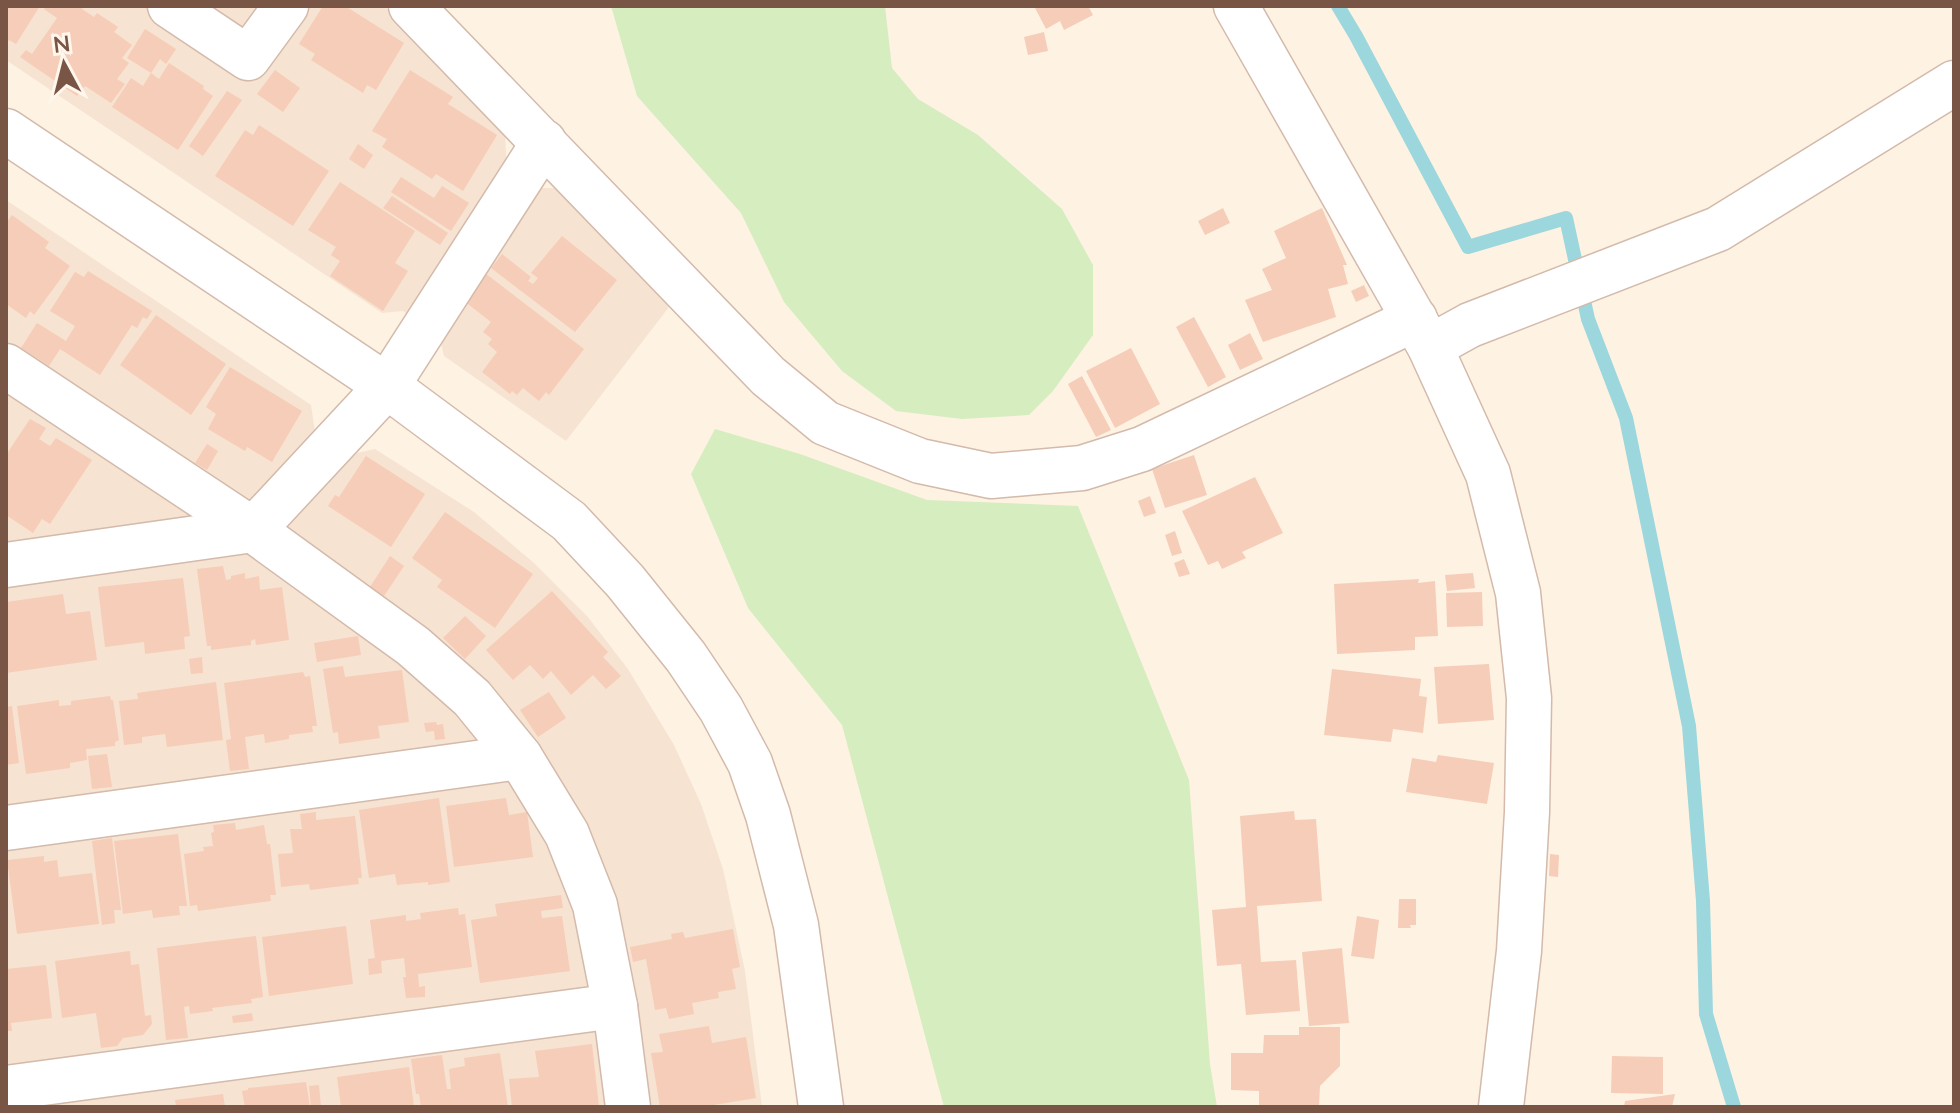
<svg xmlns="http://www.w3.org/2000/svg" width="1960" height="1113" viewBox="0 0 1960 1113" font-family="Lato,sans-serif">
	<rect width="100%" height="100%" fill="#fef2e3"/>
	<!-- residential -->
	<g fill="#f7e3d1">
		<polygon points="6,6 384,6 505,130 506,156 533,188 557,188 669,307 566,441 444,356 439,334 403,311 382,313 6,60"/>
		<polygon points="6,200 311,405 315,432 357,453 375,449 474,512 534,563 587,616 628,669 674,745 701,804 723,869 745,971 762,1107 6,1107"/>
	</g>
	<!-- green -->
	<g fill="#d6edc0">
		<polygon points="611,6 885,6 892,68 918,99 978,135 1062,209 1093,265 1093,335 1053,391 1029,415 962,419 896,411 842,371 784,302 741,213 637,96"/>
		<polygon points="715,429 800,454 927,500 1078,506 1189,780 1210,1064 1217,1107 944,1107 842,725 748,608 691,474"/>
	</g>
	<g fill="none" stroke-linecap="round" stroke-linejoin="round">
		<!-- stream -->
		<polyline stroke="#9bd7dd" stroke-width="14" points="1338,6 1356,36 1468,247 1566,218 1588,319 1626,418 1689,726 1703,901 1706,1014 1734,1107"/>
	</g>
	<!-- building -->
	<g fill="#f6cdb8">
		<polygon points="6,6 40,6 16,44 9,40 6,45"/>
		<polygon points="46,6 84,6 82,9 94,17 97,13 118,27 114,32 132,45 122,58 129,63 117,79 125,84 111,103 85,86 77,96 20,57 26,50 32,54 57,18 44,9"/>
		<polygon points="323,6 345,6 404,43 376,90 367,85 363,93 311,60 315,54 299,44"/>
		<polygon points="1034,6 1088,6 1093,15 1064,30 1060,21 1046,29"/>
		<polygon points="145,29 176,49 166,64 160,59 151,73 127,58"/>
		<polygon points="1044,32 1048,51 1028,55 1024,37"/>
		<polygon points="169,63 204,86 203,89 213,96 178,150 112,107 131,78 143,86 151,73 159,79"/>
		<polygon points="275,70 300,88 283,112 257,94"/>
		<polygon points="410,70 453,97 448,104 497,135 463,191 436,174 432,179 382,147 387,139 372,131"/>
		<polygon points="227,91 242,100 203,156 189,146"/>
		<polygon points="259,125 329,171 293,226 215,176 245,130 253,135"/>
		<polygon points="358,144 373,155 364,169 349,159"/>
		<polygon points="401,177 434,198 442,186 469,203 451,231 391,192"/>
		<polygon points="340,182 415,231 395,263 408,271 383,311 330,276 340,261 331,255 336,247 308,230"/>
		<polygon points="392,196 448,233 440,245 383,208"/>
		<polygon points="1223,208 1230,223 1205,235 1198,221"/>
		<polygon points="1322,208 1347,265 1343,265 1348,284 1328,289 1336,317 1263,342 1245,300 1272,290 1262,269 1286,258 1274,231"/>
		<polygon points="12,215 49,242 45,248 70,266 34,315 30,311 26,318 6,304 6,223"/>
		<polygon points="562,236 617,280 575,332 491,268 502,254 531,277 528,281 533,284 538,278 531,273"/>
		<polygon points="88,271 152,311 147,319 143,317 137,328 132,325 100,375 60,349 49,366 21,348 37,323 66,341 75,326 50,311 75,272 84,277"/>
		<polygon points="485,273 584,349 549,395 546,392 539,401 523,388 517,395 512,391 510,394 482,372 497,352 488,344 492,339 483,332 491,322 464,301"/>
		<polygon points="1364,285 1369,296 1356,302 1351,291"/>
		<polygon points="156,315 226,364 191,415 120,365"/>
		<polygon points="1194,317 1226,377 1208,387 1176,327"/>
		<polygon points="1250,333 1263,359 1240,370 1228,345"/>
		<polygon points="1131,348 1160,404 1115,428 1086,371"/>
		<polygon points="230,367 302,411 272,462 247,447 245,451 208,429 216,414 206,407"/>
		<polygon points="1082,376 1111,430 1096,437 1068,384"/>
		<polygon points="30,419 46,428 39,439 50,446 56,438 92,460 50,524 42,519 33,533 6,515 6,455"/>
		<polygon points="207,444 218,451 207,470 195,463"/>
		<polygon points="1194,455 1207,495 1165,508 1152,469"/>
		<polygon points="366,456 425,494 391,547 328,506 335,495 339,497"/>
		<polygon points="1255,477 1283,533 1242,552 1246,558 1222,569 1218,561 1208,565 1182,511"/>
		<polygon points="1150,496 1156,513 1144,517 1138,501"/>
		<polygon points="445,512 533,574 495,628 437,587 442,580 412,558"/>
		<polygon points="1175,531 1182,553 1172,556 1165,535"/>
		<polygon points="390,556 404,566 384,596 370,587"/>
		<polygon points="1184,559 1190,574 1179,577 1174,563"/>
		<polygon points="223,566 226,580 231,579 231,576 245,573 245,579 259,576 260,590 282,587 289,640 256,645 255,639 251,641 251,645 211,650 211,646 207,646 197,569"/>
		<polygon points="1473,573 1475,588 1447,591 1445,575"/>
		<polygon points="183,578 190,636 184,637 185,649 145,654 144,642 105,647 98,587"/>
		<polygon points="1419,579 1418,583 1435,581 1438,636 1415,637 1415,650 1337,654 1334,584"/>
		<polygon points="552,591 608,652 603,657 621,676 606,689 593,675 571,695 551,671 543,679 530,665 513,680 486,650"/>
		<polygon points="1482,592 1483,626 1447,627 1446,593"/>
		<polygon points="63,594 66,614 90,611 97,660 6,673 6,602"/>
		<polygon points="465,616 486,636 465,659 443,638"/>
		<polygon points="358,636 361,655 317,662 314,643"/>
		<polygon points="202,657 203,673 191,674 189,659"/>
		<polygon points="1489,664 1494,720 1438,724 1434,667"/>
		<polygon points="343,666 345,677 402,670 409,722 378,726 380,738 339,744 338,732 333,733 323,669"/>
		<polygon points="1332,669 1421,679 1419,696 1427,697 1423,733 1393,729 1391,742 1324,735"/>
		<polygon points="303,672 305,677 310,676 317,726 312,726 313,732 289,735 289,739 265,743 264,734 245,737 249,769 230,771 226,740 231,739 224,683"/>
		<polygon points="216,682 223,740 167,747 165,734 142,737 142,743 124,745 119,701 138,699 137,693"/>
		<polygon points="549,692 566,718 538,737 520,710"/>
		<polygon points="110,696 111,700 113,700 119,740 115,742 115,746 86,749 87,760 70,763 70,768 26,774 17,706 59,700 59,706 71,705 71,701"/>
		<polygon points="12,706 19,763 6,765 6,707"/>
		<polygon points="436,722 437,725 443,724 445,739 435,740 434,731 426,732 424,723"/>
		<polygon points="107,754 112,787 92,789 88,756"/>
		<polygon points="1438,755 1494,763 1487,804 1406,792 1412,758 1436,762"/>
		<polygon points="439,798 450,882 428,885 428,882 397,885 395,874 369,878 359,810"/>
		<polygon points="506,798 509,815 527,812 533,857 454,867 446,806"/>
		<polygon points="1294,811 1295,820 1316,819 1322,901 1257,906 1261,962 1296,960 1300,1011 1246,1015 1241,964 1217,966 1212,910 1246,907 1240,816"/>
		<polygon points="316,812 316,820 355,816 362,878 358,878 359,884 310,890 309,884 281,887 278,854 293,853 290,829 302,829 300,814"/>
		<polygon points="235,823 236,830 264,825 267,844 270,844 276,895 270,895 271,901 198,911 197,905 190,906 184,854 204,851 203,847 213,846 211,833 214,832 213,825"/>
		<polygon points="178,834 187,906 179,906 180,915 153,918 152,910 123,914 114,841"/>
		<polygon points="112,838 121,910 114,910 115,923 102,925 92,841"/>
		<polygon points="1550,854 1559,855 1558,877 1549,876"/>
		<polygon points="44,856 44,862 57,860 59,877 92,873 99,924 17,934 7,860"/>
		<polygon points="561,895 563,908 541,911 542,918 562,916 570,971 480,983 471,920 497,916 495,904"/>
		<polygon points="1399,899 1416,899 1416,925 1410,925 1411,928 1398,928"/>
		<polygon points="458,908 459,915 465,914 472,967 418,974 419,987 425,986 425,997 406,998 403,977 406,977 404,958 381,961 382,973 369,975 368,959 375,958 370,920 406,915 406,921 421,919 420,913"/>
		<polygon points="1357,916 1379,920 1374,959 1351,956"/>
		<polygon points="346,926 353,984 269,996 262,937"/>
		<polygon points="733,929 740,967 732,969 736,989 718,992 719,998 692,1003 694,1014 669,1019 666,1008 655,1010 646,959 633,962 630,947 672,939 671,934 683,932 685,938"/>
		<polygon points="256,936 263,997 251,999 252,1003 212,1008 213,1011 190,1014 189,1006 184,1007 188,1038 166,1040 157,948"/>
		<polygon points="1342,948 1349,1023 1309,1026 1302,952"/>
		<polygon points="130,951 131,965 139,964 145,1016 151,1015 152,1024 143,1035 123,1038 117,1046 101,1048 96,1013 62,1018 55,961"/>
		<polygon points="46,965 52,1018 11,1023 12,1031 6,1031 6,969"/>
		<polygon points="252,1013 253,1021 233,1023 232,1016"/>
		<polygon points="709,1026 712,1043 746,1037 756,1098 702,1107 660,1107 651,1053 663,1052 659,1034"/>
		<polygon points="1299,1027 1340,1027 1340,1066 1320,1086 1319,1107 1259,1107 1259,1091 1231,1090 1231,1053 1263,1053 1264,1035 1299,1035"/>
		<polygon points="592,1044 599,1107 512,1107 509,1079 539,1077 535,1051"/>
		<polygon points="500,1053 508,1107 421,1107 419,1094 416,1094 411,1059 442,1055 447,1089 451,1089 449,1069 465,1066 464,1058"/>
		<polygon points="1612,1056 1663,1057 1663,1094 1611,1093"/>
		<polygon points="409,1067 414,1107 341,1107 337,1077"/>
		<polygon points="306,1082 310,1107 245,1107 242,1091 248,1090 248,1088"/>
		<polygon points="319,1085 321,1107 311,1107 309,1086"/>
		<polygon points="223,1094 225,1107 176,1107 175,1100"/>
		<polygon points="1675,1094 1672,1107 1624,1107 1625,1101"/>
	</g>
	<g fill="none" stroke-linecap="round" stroke-linejoin="round">
		<defs>
			<g id="minor">
				<polyline points="170,6 248,58 286,6"/>
				<polyline points="411,6 768,376 825,423 920,461 991,476 1082,468 1142,449 1415,319"/>
				<polyline points="1236,6 1430,347 1488,474 1518,593 1529,698 1527,812 1519,951 1501,1107"/>
				<polyline points="6,131 387,386 569,521 625,581 686,657 721,709 750,763 768,815 796,925 821,1107"/>
				<polyline points="1430,347 1470,325 1718,229 1954,83"/>
				<polyline points="6,366 253,530 413,646 472,698 520,757 567,834 595,905 615,1006 628,1107"/>
				<polyline points="6,565 253,530 387,386 544,142"/>
				<polyline points="6,828 520,757"/>
				<polyline points="6,1088 615,1006"/>
			</g>
		</defs>
		<!-- minor casing -->
		<use href="#minor" stroke="#d3baab" stroke-width="47"/>
		<!-- minor -->
		<use href="#minor" stroke="#fff" stroke-width="44"/>
	</g>
	<!-- border -->
	<rect width="1960" height="1113" fill="none" stroke="#795546" stroke-width="16"/>
	<!-- north arrow -->
	<g transform="translate(64 64) rotate(353)" stroke="#fff6ec" stroke-width="6" paint-order="stroke">
	<path d="M0-6L14 30L0 20L-14 30Z" fill="#795546"/>
	<text y="-12" font-size="22" font-weight="bold" text-anchor="middle" fill="#795546">N</text>
	</g>
</svg>
